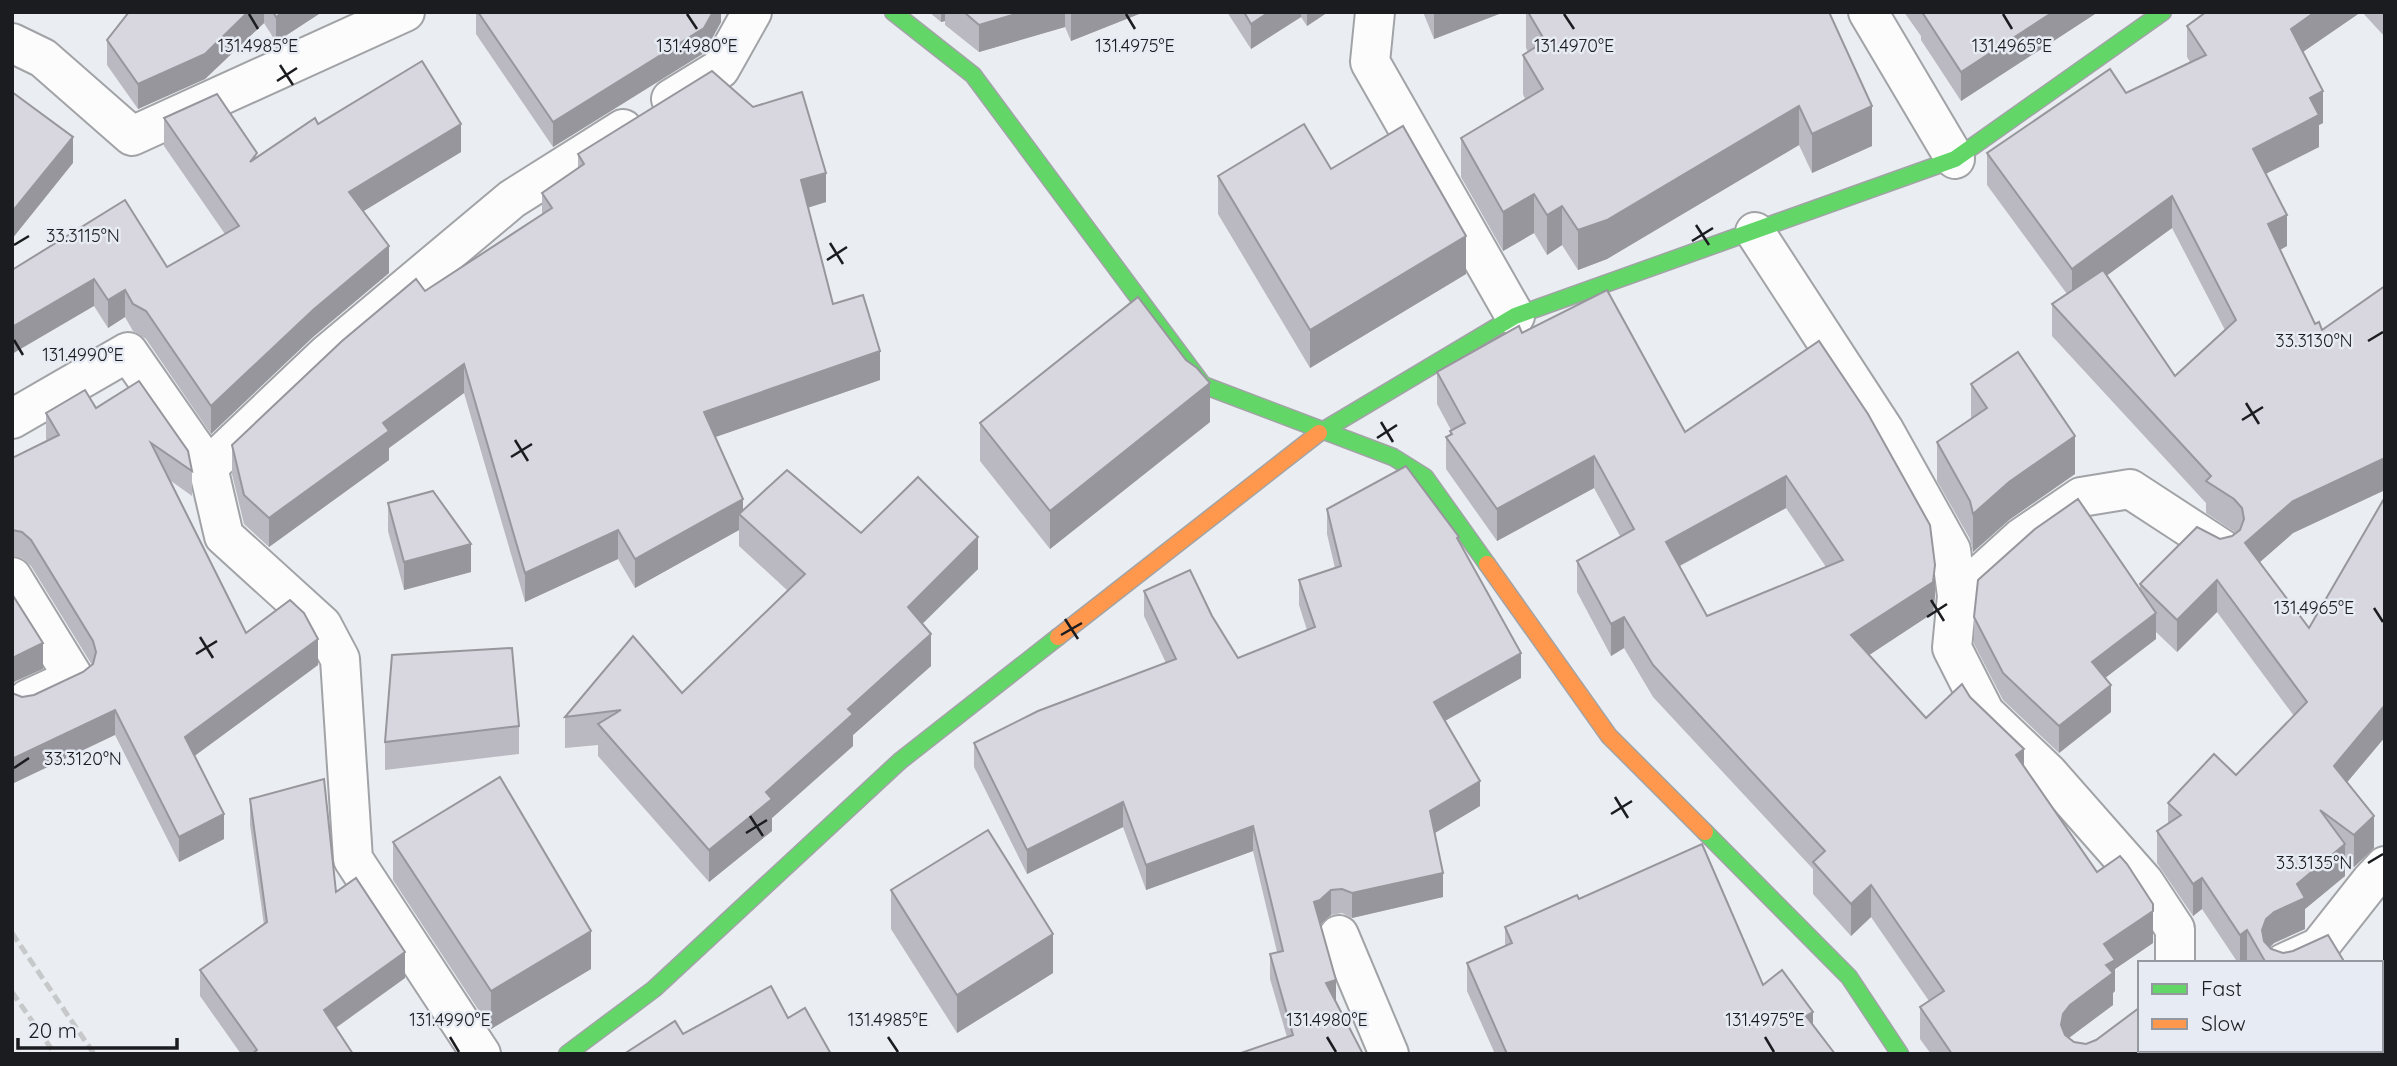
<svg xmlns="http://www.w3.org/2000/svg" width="2397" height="1066" viewBox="0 0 2397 1066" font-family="Quicksand,sans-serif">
	<rect width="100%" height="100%" fill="#eaedf1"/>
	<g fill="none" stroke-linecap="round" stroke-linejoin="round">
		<defs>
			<g id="street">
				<polyline points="1375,12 1370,62 1515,316"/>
				<polyline points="1868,12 1955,159"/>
				<polyline points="12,43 43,58 132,136 405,12"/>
				<polyline points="671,99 720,69 752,12"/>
				<polyline points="1755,232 1884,430 1951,550 1957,596 1952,648 1985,713 2048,773 2144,882 2175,929 2175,963"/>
				<polyline points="12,419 128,352 208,467"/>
				<polyline points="12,577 74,678 28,699"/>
				<polyline points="1957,596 2021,538 2081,497 2130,489 2222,549"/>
				<polyline points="1339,935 1389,1054"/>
				<polyline points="2284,963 2319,947 2371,881 2385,866"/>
				<polyline points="481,1054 353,859 340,659 322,625 224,536 208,467 327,354 512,199 623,129"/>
			</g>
			<g id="fast">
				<polyline points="893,12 973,75 1203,385 1393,457 1425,477 1487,564"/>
				<polyline points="1319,433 1515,316 1955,159 2163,12"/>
				<polyline points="1705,832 1849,977 1900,1054"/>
				<polyline points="567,1054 654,989 900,761 1058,637"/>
			</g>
			<g id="slow">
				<polyline points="1487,564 1609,736 1705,832"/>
				<polyline points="1058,637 1319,433"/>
			</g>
		</defs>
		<!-- street casing -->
		<use href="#street" stroke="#a1a3a6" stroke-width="42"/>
		<!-- fast casing -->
		<use href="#fast" stroke="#a1a3a6" stroke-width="19"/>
		<!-- slow casing -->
		<use href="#slow" stroke="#a1a3a6" stroke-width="19"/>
		<!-- street -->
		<use href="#street" stroke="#fcfcfd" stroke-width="38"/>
		<!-- fast -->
		<use href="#fast" stroke="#63d668" stroke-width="16"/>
		<!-- slow -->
		<use href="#slow" stroke="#ff974d" stroke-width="16"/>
		<!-- rail -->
		<g stroke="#c7c8c9" stroke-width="5" stroke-dasharray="10 5" stroke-linecap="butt">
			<polyline points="12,933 94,1054"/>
			<polyline points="12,992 55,1054"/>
		</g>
	</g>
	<!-- wall -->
	<g fill="#bab8c0" fill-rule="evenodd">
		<polygon points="129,12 322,12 276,42 264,23 205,79 138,109 107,65 107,40"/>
		<polygon points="476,12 721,12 721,22 704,53 553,147 476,34"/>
		<polygon points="929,12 1144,12 1071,41 1065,27 979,52 945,25 945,21 941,22"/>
		<polygon points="1227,12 1328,12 1307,26 1301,17 1251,49"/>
		<polygon points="1423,12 1499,12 1499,14 1434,39"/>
		<polygon points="1526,12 1829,12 1872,146 1812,173 1799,145 1607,259 1578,270 1562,245 1547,255 1534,233 1503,251 1461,177 1461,138 1525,99 1523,94 1523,55 1528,52 1526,48"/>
		<polygon points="1904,12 2098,12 1961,101 1921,40 1921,36"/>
		<path d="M2206,12H2361L2303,52L2323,123L2319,125V147L2266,174L2287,246L2280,250L2315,324L2322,330L2385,286V490L2293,533L2260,562L2309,628L2385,497V737L2347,782L2374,848L2354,867L2345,860V876L2305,909V929L2274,943L2270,947L2283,953L2345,963H2238L2202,909L2193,916L2157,863V831L2168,824V803L2236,775L2294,716L2217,612L2177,652L2156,632V639L2105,678L2111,712L2059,753L2003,700L1974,644V617L2140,589V584L2220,539L2232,536L2236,533L2206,513V503L2052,336V304L2067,294L1987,185V153L2126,93L2190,62L2187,57V26ZM2172,228L2225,330L2175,376L2107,275Z"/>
		<polygon points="2362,12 2385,12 2385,37"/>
		<polygon points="164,118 257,157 318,124 461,152 363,211 389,273 313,337 211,434 146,339 133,331 125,317 108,328 94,306 12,270 167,267 225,234 164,146"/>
		<polygon points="578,154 826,202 808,207 833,304 880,380 715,437 743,510 861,533 978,569 922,624 931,666 853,735 853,746 772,818 772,831 709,882 598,756 598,745 565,748 565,717 682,693 788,591 739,546 739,530 635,588 618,559 525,602 464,393 389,448 389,460 269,547 244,524 232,474 232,445 425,291 542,215 542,193 578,168"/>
		<polygon points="1331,169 1466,274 1310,368 1218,214 1218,176"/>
		<path d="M1522,333L1685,432L1819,341L1935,596L1933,613L1869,655L1926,718L1970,697L2024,766L2097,872L2153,943L2115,969V991L2113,993V1005L2069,1038L2074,1042L2174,1054H1931L1920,1039V1007L1929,1001L1871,917L1851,936L1813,894V869L1653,697L1624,648L1611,656L1577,592V561L1620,536L1594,488L1497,541L1446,469V437L1450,435V431L1451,430L1437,404V372ZM1786,508L1826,567L1707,616L1680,566Z"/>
		<polygon points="139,381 192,471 192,496 171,481 246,633 318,665 194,756 224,839 179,862 115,735 22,697 34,695 83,672 92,665 31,566 22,558 12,556 12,458 47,441 46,439 46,413 96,408"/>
		<polygon points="1971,384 2075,474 2009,520 1973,552 1970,539 1937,481 1937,442 1971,419"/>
		<polygon points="1210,422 1050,549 980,461 980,423"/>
		<polygon points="388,503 471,572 404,590 388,531"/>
		<polygon points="1327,509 1459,542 1521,678 1445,721 1480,806 1434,833 1443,897 1352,918 1342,913 1331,915 1321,925 1336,1002 1363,1054 1287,1037 1270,979 1270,954 1277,952 1253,851 1146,890 1123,827 1027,874 974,767 974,743 1166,663 1144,616 1144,591 1212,616 1238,658 1307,630 1299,605 1299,580 1335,568 1327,534"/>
		<polygon points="519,726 519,754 385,770 385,742"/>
		<polygon points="250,799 336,892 405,978 336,1028 353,1054 241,1054 200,996 200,970 264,925 250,825"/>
		<polygon points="393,842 591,969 491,1029 393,880"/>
		<polygon points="891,890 1053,973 957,1033 891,929"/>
		<polygon points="1579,899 1763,985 1813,1024 1835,1054 1495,1054 1467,991 1467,963 1505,946 1505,927"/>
	</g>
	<!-- shaded-wall -->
	<g fill="#97969c">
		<polygon points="248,12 264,12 264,23 205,79 138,109 138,84"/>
		<polygon points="283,12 322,12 276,42 276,17"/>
		<polygon points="713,12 721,12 721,22 704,53 553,147 553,122"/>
		<polygon points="941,12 945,12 945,21 941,22"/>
		<polygon points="1022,12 1065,12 1065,27 979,52 979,25"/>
		<polygon points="1075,12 1144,12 1071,41 1071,14"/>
		<polygon points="1269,12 1301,12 1301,17 1251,49 1251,24"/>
		<polygon points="1307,12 1328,12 1307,26"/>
		<polygon points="1434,12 1499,12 1499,14 1434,39"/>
		<polygon points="2053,12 2098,12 1961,101 1961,72"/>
		<polygon points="2315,12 2361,12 2291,60 2291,29"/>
		<polygon points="2323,91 2323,123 2319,125 2319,147 2253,180 2253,149 2310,98"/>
		<polygon points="1799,106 1799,145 1607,259 1578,270 1578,230"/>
		<polygon points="1872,106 1872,146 1812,173 1812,134"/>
		<polygon points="461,124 461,152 349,220 349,192"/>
		<polygon points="73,137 73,163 12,239 12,212"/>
		<polygon points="826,173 826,202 801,210 801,180"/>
		<polygon points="1534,194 1534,233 1503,251 1503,212"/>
		<polygon points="2172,196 2172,228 2072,301 2072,269"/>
		<polygon points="1562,206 1562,245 1547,255 1547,215"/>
		<polygon points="2287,215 2287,246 2268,256 2268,224"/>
		<polygon points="1466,236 1466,274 1310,368 1310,330"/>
		<polygon points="389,246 389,273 313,337 211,434 211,406 313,310"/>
		<polygon points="94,279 94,306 12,354 12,327"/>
		<polygon points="125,290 125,317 108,328 108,300"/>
		<polygon points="880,351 880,380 704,441 704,412"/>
		<polygon points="464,364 464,393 389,448 389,460 269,547 269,518 383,423"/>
		<polygon points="1210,383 1210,422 1050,549 1050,511"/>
		<polygon points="2075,436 2075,474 2009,520 1973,552 1973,514 2009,482"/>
		<polygon points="1594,456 1594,488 1497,541 1497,509"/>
		<polygon points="2385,458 2385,490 2293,533 2245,575 2245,543 2293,501"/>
		<polygon points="1786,476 1786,508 1666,573 1666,542"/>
		<polygon points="743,499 743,518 739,514 739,530 635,588 635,559"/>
		<polygon points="618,530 618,559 525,602 525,573"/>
		<polygon points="978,537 978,569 908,638 908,607"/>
		<polygon points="471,544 471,572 404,590 404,562"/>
		<polygon points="1935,565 1935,596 1933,613 1851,667 1851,635"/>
		<polygon points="2217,580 2217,612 2177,652 2177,620"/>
		<polygon points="2156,613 2156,639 2092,688 2092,662"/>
		<polygon points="1624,617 1624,648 1611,656 1611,624"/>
		<polygon points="931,634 931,666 853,735 853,746 772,818 772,831 709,882 709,850 848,709"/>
		<polygon points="318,639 318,665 185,763 185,737"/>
		<polygon points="43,643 43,669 16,681 12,684 12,659 16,656"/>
		<polygon points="1521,653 1521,678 1434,727 1434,702"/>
		<polygon points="2111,685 2111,712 2059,753 2059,726"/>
		<polygon points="2385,705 2385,737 2334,798 2334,766"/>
		<polygon points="115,710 115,735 12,784 12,759"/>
		<polygon points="2024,749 2024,780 2016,755"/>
		<polygon points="1480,781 1480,806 1430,836 1430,811"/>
		<polygon points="1123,802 1123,827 1027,874 1027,850"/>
		<polygon points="224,814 224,839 179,862 179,837"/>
		<polygon points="2374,816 2374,848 2354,867 2354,835"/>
		<polygon points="1253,826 1253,851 1146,890 1146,865"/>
		<polygon points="2345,844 2345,876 2305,909 2305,929 2274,943 2266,951 2262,930 2266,919 2297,884"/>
		<polygon points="1443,873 1443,897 1352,918 1352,893"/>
		<polygon points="2202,878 2202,909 2193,916 2193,884"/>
		<polygon points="1871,885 1871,917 1851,936 1851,904"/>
		<polygon points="1331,890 1331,915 1320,925 1314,902"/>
		<polygon points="2153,911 2153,943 2115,969 2115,991 2113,993 2113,1005 2070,1037 2063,1046 2061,1025 2063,1014 2104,944"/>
		<polygon points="2247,930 2247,962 2240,963 2240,935"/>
		<polygon points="591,931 591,969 491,1029 491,991"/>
		<polygon points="1053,934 1053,973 957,1033 957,995"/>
		<polygon points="405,952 405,978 324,1036 324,1010"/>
		<polygon points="1336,980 1336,1005 1326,983"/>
		<polygon points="1813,1012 1813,1039 1806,1016"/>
	</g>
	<!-- building -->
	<g fill="#d8d6df" stroke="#97969c" stroke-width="2" fill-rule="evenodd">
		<polygon points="129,12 248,12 205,54 138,84 107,40"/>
		<polygon points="273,12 283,12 276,17"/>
		<polygon points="478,12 713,12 704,28 553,122"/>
		<polygon points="964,12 1022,12 979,25"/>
		<polygon points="1244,12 1269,12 1251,24"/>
		<polygon points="1528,12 1829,12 1872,106 1812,134 1799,106 1607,220 1578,230 1562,206 1547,215 1534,194 1503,212 1461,138 1543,89 1523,55 1545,41"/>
		<polygon points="1922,12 2053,12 1961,72"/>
		<polygon points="2206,12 2315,12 2291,29 2323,91 2310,98 2319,115 2253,149 2287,215 2268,224 2315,324 2319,322 2322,330 2385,286 2385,458 2293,501 2245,543 2309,628 2385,497 2385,705 2334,766 2374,816 2354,835 2320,810 2345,844 2297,884 2305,898 2274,912 2266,919 2262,930 2264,941 2271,949 2283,953 2293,951 2328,935 2345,963 2266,963 2247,930 2240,935 2202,878 2193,884 2157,831 2181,815 2168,803 2214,754 2236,775 2307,702 2217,580 2177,620 2140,584 2197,527 2220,539 2232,536 2240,530 2244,519 2242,508 2234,499 2206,481 2211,476 2052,304 2103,270 2175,376 2236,320 2172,196 2072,269 1987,153 2110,69 2126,93 2206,55 2187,26"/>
		<polygon points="422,61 461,124 349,192 389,246 313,310 211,406 146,311 133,304 125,290 108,300 94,279 12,327 12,270 125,200 167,267 239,226 164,118 217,94 257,153 250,162 315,118 318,124"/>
		<polygon points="712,71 753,107 802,92 826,173 801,180 833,304 863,295 880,351 704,412 743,499 635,559 618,530 525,573 464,364 383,423 389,431 269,518 244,495 232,445 342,341 416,279 425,291 552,208 542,193 584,164 578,154"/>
		<polygon points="12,92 73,137 12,212"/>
		<polygon points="1304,124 1331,169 1403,126 1466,236 1310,330 1218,176"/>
		<path d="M1607,290L1685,432L1819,341L1868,414L1930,525L1935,565L1933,582L1851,635L1926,718L1962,684L1970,697L2024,749L2016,755L2097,872L2120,856L2127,864L2153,904V911L2104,944L2115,960L2106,965L2113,973L2070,1005L2063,1014L2061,1025L2065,1035L2074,1042L2086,1044L2096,1040L2139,1008L2140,1050H2172L2174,1054H1952L1920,1007L1944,991L1871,885L1851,904L1813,862L1825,851L1653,665L1624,617L1611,624L1577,561L1634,529L1594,456L1497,509L1446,437L1452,434L1450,431L1465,423L1437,372L1519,326L1522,333ZM1786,476L1843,560L1707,616L1666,542Z"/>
		<polygon points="1138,297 1186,360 1197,368 1210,383 1050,511 980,423"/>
		<polygon points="2018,352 2075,436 2009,482 1973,514 1970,501 1937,442 1987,408 1971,384"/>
		<polygon points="139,381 188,451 192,471 151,443 246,633 290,600 304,613 318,639 185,737 224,814 179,837 115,710 12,759 12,693 22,697 34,695 83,672 93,664 96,652 93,641 31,540 22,532 12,530 12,458 59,435 46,413 85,390 96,408"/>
		<polygon points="1406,466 1459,537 1457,538 1521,653 1434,702 1480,781 1430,811 1443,873 1352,893 1342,889 1331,890 1320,900 1314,902 1336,980 1326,983 1363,1054 1238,1054 1293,1035 1270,954 1283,951 1253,826 1146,865 1123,802 1027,850 974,743 1038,711 1176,659 1144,591 1190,570 1212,616 1238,658 1315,627 1299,580 1341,566 1327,509"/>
		<polygon points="787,470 861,533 918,477 978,537 908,607 931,634 848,709 853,714 766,792 772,799 709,850 598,724 621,710 565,717 633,636 682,693 805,574 739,514"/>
		<polygon points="433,491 471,544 404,562 388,503"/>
		<polygon points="2078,499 2156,613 2092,662 2111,685 2059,726 2003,673 1974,617 1978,580 2035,529"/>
		<polygon points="12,594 43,643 16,656 12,659"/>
		<polygon points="512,648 519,726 385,742 392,655"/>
		<polygon points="500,777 591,931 491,991 393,842"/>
		<polygon points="324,779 336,892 356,878 405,952 324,1010 353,1054 252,1054 257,1050 200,970 267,922 250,799"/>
		<polygon points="988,830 1053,934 957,995 891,890"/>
		<polygon points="1702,844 1763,985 1782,970 1813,1012 1806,1016 1835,1054 1507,1054 1467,963 1512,943 1505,927 1577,895 1579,899"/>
		<polygon points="2385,977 2385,1054 2225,1054 2230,1050 2381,1050 2381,980"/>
		<polygon points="771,986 788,1018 805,1008 831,1054 624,1054 675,1021 683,1034"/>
	</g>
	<!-- ticks -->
	<path fill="none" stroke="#1b1c1f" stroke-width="2.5" d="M249,14L258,29M687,14L697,29M1126,14L1135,29M1564,14L1574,29M2003,14L2012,29M280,65L293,85M277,81L297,68M1696,225L1709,245M1692,241L1713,228M830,243L843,264M14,245L29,236M827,260L847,247M14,340L23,355M2368,341L2383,332M2246,403L2259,424M2242,420L2263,407M1381,422L1393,442M1377,438L1397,425M515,440L528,461M511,457L532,444M1931,600L1944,621M2374,608L2383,622M1927,617L1947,604M1065,619L1078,639M1061,635L1082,623M200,637L213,658M196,654L217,641M14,768L29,758M1615,797L1628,818M1611,814L1632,801M750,816L763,836M746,833L767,820M2368,863L2383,854M450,1037L459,1052M888,1037L898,1052M1327,1037L1336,1052M1765,1037L1774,1052"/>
	<g font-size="18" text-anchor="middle" fill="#1b1c1f" stroke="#e7ecf4" stroke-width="5" stroke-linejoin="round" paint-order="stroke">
		<text x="258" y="52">131.4985°E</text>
		<text x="697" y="52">131.4980°E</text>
		<text x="1135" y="52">131.4975°E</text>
		<text x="1574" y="52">131.4970°E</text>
		<text x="2012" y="52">131.4965°E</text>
		<text x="83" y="242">33.3115°N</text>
		<text x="2314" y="347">33.3130°N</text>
		<text x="83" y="361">131.4990°E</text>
		<text x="2314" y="614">131.4965°E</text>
		<text x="83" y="765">33.3120°N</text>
		<text x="2314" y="869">33.3135°N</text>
		<text x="450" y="1026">131.4990°E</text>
		<text x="888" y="1026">131.4985°E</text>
		<text x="1327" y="1026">131.4980°E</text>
		<text x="1765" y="1026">131.4975°E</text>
	</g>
	<!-- border -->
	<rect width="2397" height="1066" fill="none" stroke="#1b1c1f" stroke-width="28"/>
	<!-- legend -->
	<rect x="2138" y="961" width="245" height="91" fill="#e7ecf4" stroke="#95999f" stroke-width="2"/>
	<rect x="2152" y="984" width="35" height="10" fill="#63d668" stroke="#95999f" stroke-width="2"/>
	<text x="2201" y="996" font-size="21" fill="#1b1c1f">Fast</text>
	<rect x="2152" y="1019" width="35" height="10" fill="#ff974d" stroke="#95999f" stroke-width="2"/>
	<text x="2201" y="1031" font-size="21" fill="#1b1c1f">Slow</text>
	<!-- scale -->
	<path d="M18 1038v10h159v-10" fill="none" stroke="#1b1c1f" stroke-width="3.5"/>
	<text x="28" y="1038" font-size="21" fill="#1b1c1f" stroke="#e7ecf4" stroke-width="5" paint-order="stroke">20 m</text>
</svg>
